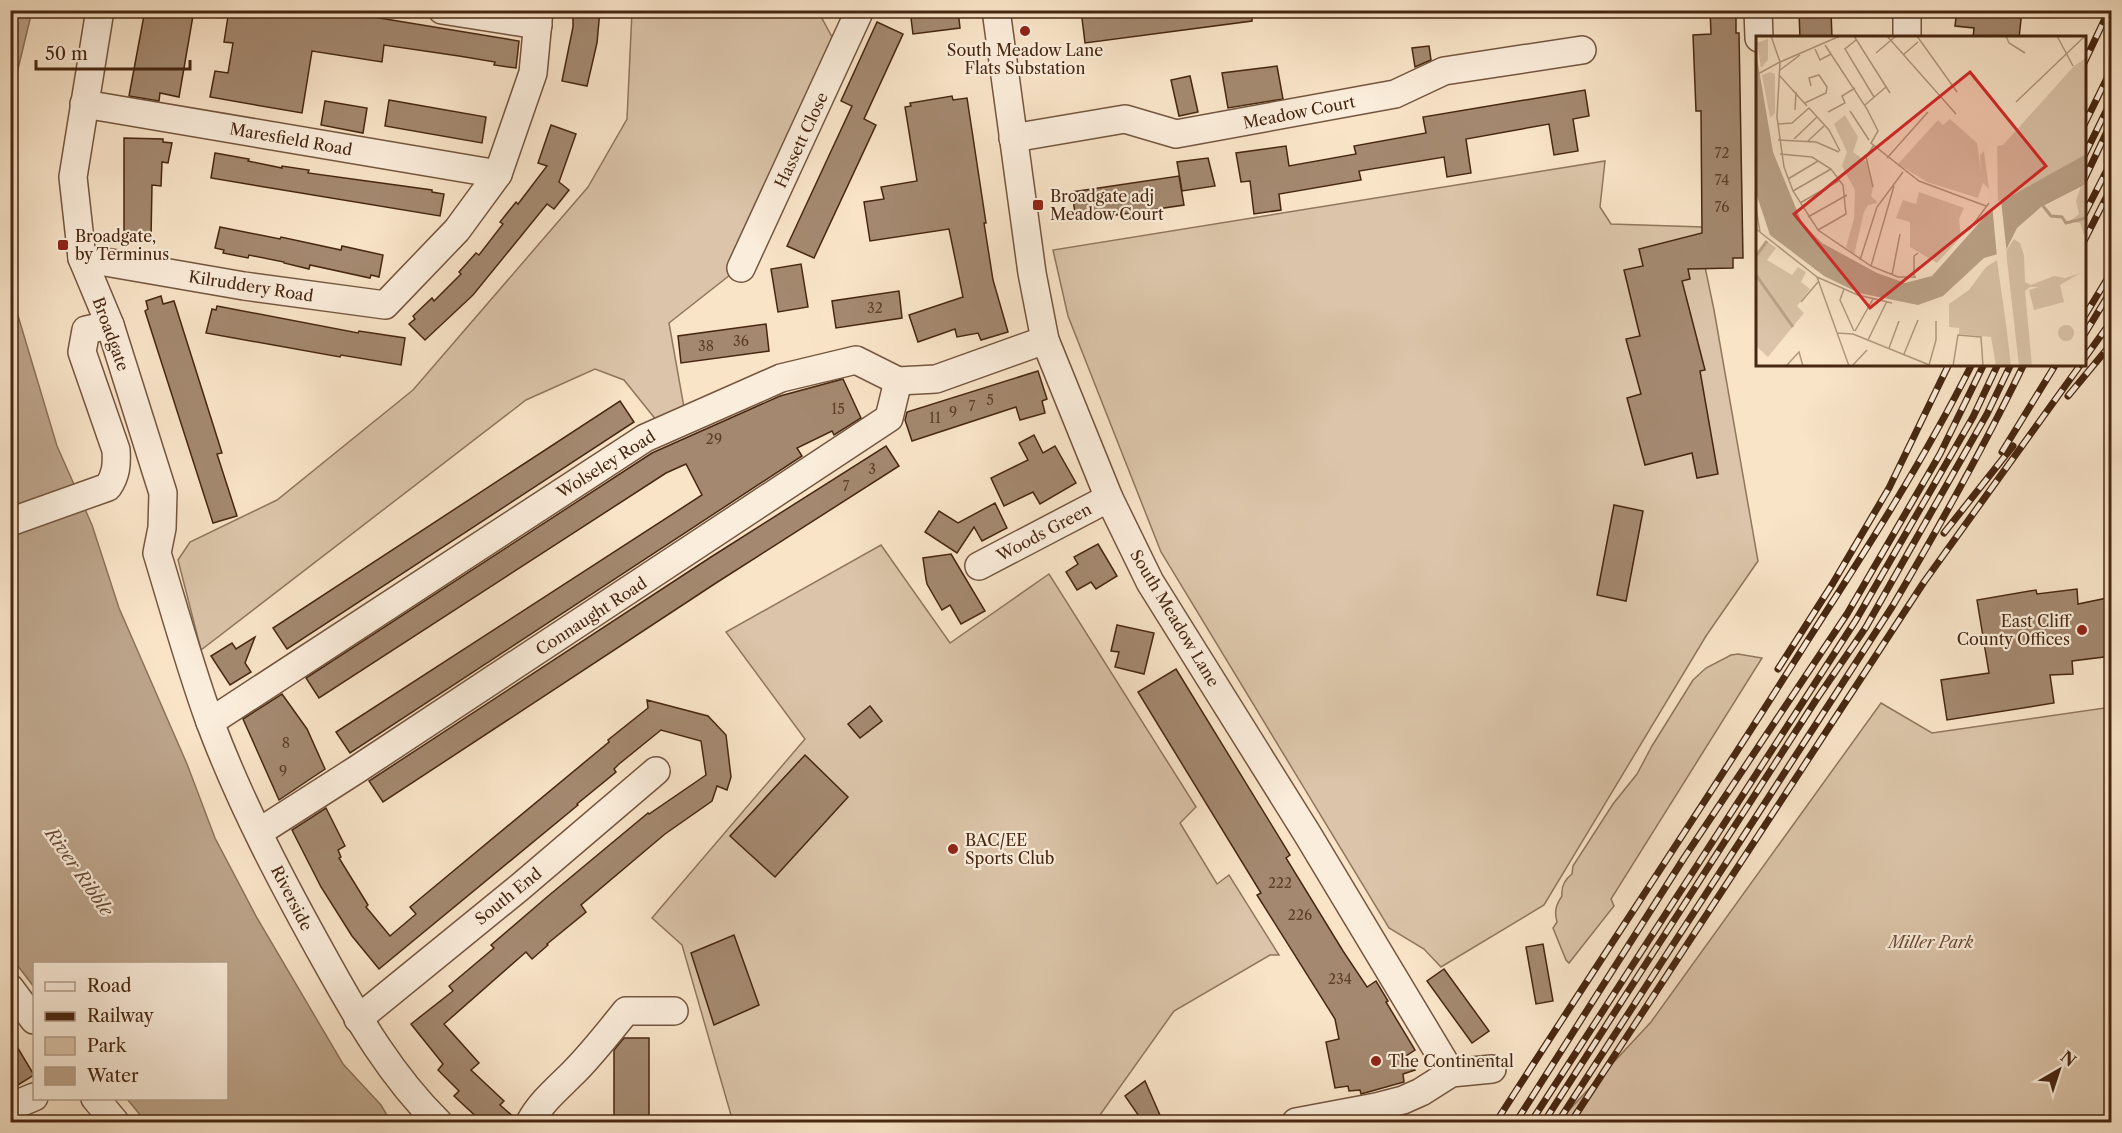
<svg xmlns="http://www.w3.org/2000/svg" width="2122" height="1133" viewBox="0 0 2122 1133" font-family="'Libre Caslon Text',serif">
	<rect width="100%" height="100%" fill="#f9e4c8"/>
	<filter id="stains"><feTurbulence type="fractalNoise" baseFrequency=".00333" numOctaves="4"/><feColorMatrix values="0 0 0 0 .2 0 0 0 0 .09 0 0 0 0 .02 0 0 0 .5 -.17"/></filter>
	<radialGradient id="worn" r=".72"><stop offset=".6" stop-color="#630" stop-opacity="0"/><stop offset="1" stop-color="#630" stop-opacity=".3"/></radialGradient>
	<!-- green -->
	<g fill="#dbc4a9" stroke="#91765d" stroke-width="1.5">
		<polygon points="632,11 818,11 839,50 735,271 669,323 685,413 661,426 624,380 595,369 526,400 201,650 178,560 190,542 277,500 413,390 588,187 627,119"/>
		<polygon points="1605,161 1600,207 1611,224 1703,227 1705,267 1714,310 1758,561 1706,636 1544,905 1441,967 1424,949 1389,928 1161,552 1068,316 1053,250"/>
		<polygon points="881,545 950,643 1049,574 1196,807 1180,823 1217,884 1229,875 1279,955 1270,955 1174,1011 1095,1122 733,1122 682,945 652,918 805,739 726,632"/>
		<path d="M1738,654L1762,658L1611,899L1614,906L1569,963L1566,960L1553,928L1557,922C1554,911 1556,905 1562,896C1561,887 1564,880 1572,874L1573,866L1613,804L1637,774L1652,746L1693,680L1706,668L1731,655Z"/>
		<polygon points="1881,703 1932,733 2111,707 2111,1122 1558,1122 1651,1022"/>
	</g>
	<!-- water -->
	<g fill="#bca48a" stroke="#8d725a" stroke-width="1.5">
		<polygon points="11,10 32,11 11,98 10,11"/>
		<polygon points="10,289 57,446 92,525 119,608 187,764 215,838 257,918 343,1064 381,1105 391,1122 146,1122 127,1099 226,1098 226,964 34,964 34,987 11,957"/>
	</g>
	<!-- pier -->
	<polygon fill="#f9e4c8" points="1482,1119 1519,1119 1524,1122 1480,1122"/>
	<!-- building -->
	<g fill="#a48970" stroke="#472711" stroke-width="1.5">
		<polygon points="145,10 194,10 179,97 160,93 159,101 129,96"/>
		<polygon points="229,10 331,10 519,41 516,68 494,65 495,62 459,56 384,45 382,62 312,51 302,113 210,97 215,71 228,73 233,43 224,42"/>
		<polygon points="573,10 600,10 597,43 587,86 562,81 573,27"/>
		<polygon points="910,10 958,10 960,28 913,34"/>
		<polygon points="1081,10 1252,10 1252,21 1085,43"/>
		<polygon points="1710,10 1736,10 1736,33 1739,33 1743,258 1733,258 1733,268 1688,269 1690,279 1682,281 1705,370 1700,371 1718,474 1697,478 1692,453 1645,465 1627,398 1641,394 1626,339 1640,336 1624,270 1643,266 1639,249 1702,233 1701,111 1696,111 1693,35 1711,34"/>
		<polygon points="1957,10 2022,10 2019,38 1973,38 1974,28 1955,26"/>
		<polygon points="1831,11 1832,38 1800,38 1799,12"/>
		<polygon points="877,22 903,34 864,119 876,125 814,258 787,246 852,106 841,101"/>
		<polygon points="1429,46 1431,60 1415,67 1412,48"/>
		<polygon points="1277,66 1283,99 1228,108 1222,73"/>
		<polygon points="1190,76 1198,112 1179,116 1171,80"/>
		<polygon points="1585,90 1589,116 1573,119 1578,151 1554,155 1549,124 1466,139 1471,173 1447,177 1444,157 1359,171 1361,180 1279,194 1281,210 1254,214 1250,181 1241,182 1236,153 1286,146 1289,166 1356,154 1354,146 1426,133 1423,117"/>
		<polygon points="952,96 953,100 967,98 986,223 984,223 993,280 1008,332 981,340 978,333 957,337 955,329 918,342 909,315 963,297 949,229 870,241 864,202 884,199 881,187 917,181 905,107 911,106 910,103"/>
		<polygon points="389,100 486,117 482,143 385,126"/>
		<polygon points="325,101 367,108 363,133 321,125"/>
		<polygon points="551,125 576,134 559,182 569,190 554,209 547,204 473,295 425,340 409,324 415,319 413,316 432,298 434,301 461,274 459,272 476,253 479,255 503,224 500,222 516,202 518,204 547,166 538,163"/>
		<polygon points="124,138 163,139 163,142 172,143 168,163 162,162 161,186 152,185 151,239 124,238"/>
		<polygon points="215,153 249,159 248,161 282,168 282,166 309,170 308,173 432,190 432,192 444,194 440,216 211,178"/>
		<polygon points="1208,158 1215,186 1182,191 1177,162"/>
		<polygon points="1179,176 1184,205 1076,221 1072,192"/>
		<polygon points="220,227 280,239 281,237 341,250 342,246 383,255 379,277 371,275 370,278 310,265 309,269 284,263 284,262 249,255 248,258 223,253 224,250 215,248"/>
		<polygon points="801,264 808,307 778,312 771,269"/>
		<polygon points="899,291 902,318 836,328 832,301"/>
		<polygon points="161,296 163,304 174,301 222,453 217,454 237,516 213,523 145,311 148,309 146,301"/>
		<polygon points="217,306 358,333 359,331 405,338 401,365 341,355 340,357 206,333 212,309 216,310"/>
		<polygon points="766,324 769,351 681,363 678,336"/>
		<polygon points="1038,371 1047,399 1042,401 1045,413 1020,420 1016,407 912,441 905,420 907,412"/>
		<polygon points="843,379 861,418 834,435 832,431 797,448 802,456 350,753 336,732 702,495 686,464 666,473 319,698 306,678 652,453 780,396"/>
		<polygon points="620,401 634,422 287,649 273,628"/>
		<polygon points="1034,435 1043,453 1055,446 1076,483 1040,504 1033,492 1004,506 991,478 1028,460 1019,443"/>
		<polygon points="886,446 899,466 716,583 383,802 369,781 711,557"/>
		<polygon points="995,503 1007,528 982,541 974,527 957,553 925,532 939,511 958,523"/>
		<polygon points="1614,505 1643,511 1626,601 1597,595"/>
		<polygon points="1098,544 1117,576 1096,589 1091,582 1077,590 1066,572 1078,564 1074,557"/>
		<polygon points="951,554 985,611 961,624 950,605 942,610 927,584 926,579 923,558"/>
		<polygon points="2077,589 2078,604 2112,597 2112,656 2072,661 2073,674 2050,675 2054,703 1947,720 1941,680 1989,673 1977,600 2036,590 2037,594"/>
		<polygon points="1117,625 1154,633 1144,674 1115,667 1119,652 1111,651"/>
		<polygon points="255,637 245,663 251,672 230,685 211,656 232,643 236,649"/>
		<polygon points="1176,669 1290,855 1286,858 1343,951 1367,987 1376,981 1388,1001 1386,1002 1415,1050 1406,1056 1415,1070 1403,1074 1404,1082 1361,1094 1360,1090 1349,1091 1348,1086 1335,1088 1326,1042 1339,1039 1335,1019 1257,895 1261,893 1138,692"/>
		<polygon points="282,694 307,729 325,769 279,800 243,719"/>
		<polygon points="647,700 708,716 726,735 731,777 727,790 717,786 712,801 665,834 581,905 586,912 547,944 548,945 532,959 526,952 444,1024 479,1063 471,1070 504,1101 500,1105 515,1118 514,1122 482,1122 454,1096 459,1091 438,1070 443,1064 411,1024 453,991 449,986 494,948 491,945 547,897 648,813 649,814 706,775 701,741 661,730 619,764 614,769 616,772 577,804 578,805 379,969 352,936 321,887 292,830 326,808 345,846 338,850 341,857 339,858 368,905 366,907 390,936 416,914 410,907 609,742 608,740 648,708"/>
		<polygon points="870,706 882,721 860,738 848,724"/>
		<polygon points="805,755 848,797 775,877 730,836"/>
		<polygon points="734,935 759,1005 714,1025 691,953"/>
		<polygon points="1543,944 1553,1001 1536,1004 1526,947"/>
		<polygon points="1444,969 1489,1031 1472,1043 1427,981"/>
		<polygon points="10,1035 34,1075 10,1090"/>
		<polygon points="624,1038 649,1038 649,1122 614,1122 614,1050"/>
		<polygon points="1145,1081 1163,1122 1143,1122 1125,1096"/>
	</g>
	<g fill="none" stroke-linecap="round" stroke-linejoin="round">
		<defs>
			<g id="minor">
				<path d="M100,10L73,177L82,258L110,325L163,493L162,528L157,553C174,609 190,667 210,722C241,805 284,886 327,963C358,1019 392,1077 438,1122"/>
				<polyline points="442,10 538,25"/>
				<polyline points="996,10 1032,273 1045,340 1109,498 1150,582 1308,835 1451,1073"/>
				<polyline points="1758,10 1759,38"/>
				<polyline points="1907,38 1907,10"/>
				<polyline points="84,104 498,174"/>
				<polyline points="1013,138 1125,119 1176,134 1395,94 1444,71 1582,50"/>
				<polyline points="82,258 244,286 385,305 457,230 498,174 533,73 539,10"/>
				<polyline points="741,268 860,10"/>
				<path d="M10,522L108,487C116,475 117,465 116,450L82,352L86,330L110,325"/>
				<polyline points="979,566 1109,498"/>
				<polyline points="210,722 645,438 781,378 856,360 898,381 936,379 1045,340"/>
				<polyline points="259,832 356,770 889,418 898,381"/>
				<polyline points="10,988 34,1020"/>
				<polyline points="358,1019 520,887 656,771"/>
				<polyline points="95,1098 115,1122"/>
				<polyline points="10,1107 34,1097"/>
				<path d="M530,1122C541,1102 557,1089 573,1073C592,1054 609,1032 626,1011H674"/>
				<polyline points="1296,1122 1376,1107 1403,1100 1421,1092 1451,1073 1492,1069"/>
			</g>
		</defs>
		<!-- minor casing -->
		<use href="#minor" stroke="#74563f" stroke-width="30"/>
		<!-- minor -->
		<use href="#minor" stroke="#fbeddb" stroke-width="27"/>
		<defs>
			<g id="rail">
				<polyline points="2084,63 2109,10"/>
				<polyline points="2084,125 2112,68"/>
				<polyline points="2084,156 2112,99"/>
				<polyline points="2084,180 2112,121"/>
				<polyline points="2084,215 2112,160"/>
				<polyline points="2084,241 2112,186"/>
				<polyline points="2084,317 2112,271"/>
				<polyline points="2084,335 2112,289"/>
				<polyline points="2084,359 2112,320"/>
				<polyline points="2068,396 2112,343"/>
				<polyline points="2002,452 2056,364"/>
				<polyline points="1944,533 2013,446"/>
				<polyline points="1778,669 1833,583 1889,488 1949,364"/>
				<path d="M1496,1122C1599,961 1706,802 1808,640C1866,550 1924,460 1972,364"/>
				<polyline points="1516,1122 1684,858 1847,614 1940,454 1984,364"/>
				<polyline points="1531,1122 1856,620 1973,417 1998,364"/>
				<polyline points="1544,1122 1816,700 1866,627 1987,414 2011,364"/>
				<path d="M1558,1122L1892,607C1939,527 1984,447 2024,364"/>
				<polyline points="1571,1122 1924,582 2081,364"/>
			</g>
		</defs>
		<!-- rail casing -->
		<use href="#rail" stroke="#472711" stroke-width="7"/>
		<!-- rail -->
		<use href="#rail" stroke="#fbeddb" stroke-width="4.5" stroke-dasharray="14" stroke-linecap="butt"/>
	</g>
	<!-- markers -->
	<g fill="#8f2418" stroke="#fbeddb" stroke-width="2">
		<circle cx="1025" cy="31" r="6"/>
		<rect x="1032" y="199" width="12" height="12" rx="3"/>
		<rect x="57" y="239" width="12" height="12" rx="3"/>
		<circle cx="2082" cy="630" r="6"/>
		<circle cx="953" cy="849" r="6"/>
		<circle cx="1376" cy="1061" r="6"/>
	</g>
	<g text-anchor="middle" stroke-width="4.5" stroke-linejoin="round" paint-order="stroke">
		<!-- number labels -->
		<g font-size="14" fill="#5e4029">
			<text x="1722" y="158">72</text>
			<text x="1722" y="185">74</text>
			<text x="1722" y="212">76</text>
			<text x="875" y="313">32</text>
			<text x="741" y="346">36</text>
			<text x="706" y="351">38</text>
			<text x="990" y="405">5</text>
			<text x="972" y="411">7</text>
			<text x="838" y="414">15</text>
			<text x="953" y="417">9</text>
			<text x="935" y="423">11</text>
			<text x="714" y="444">29</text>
			<text x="872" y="474">3</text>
			<text x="846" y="491">7</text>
			<text x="286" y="748">8</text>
			<text x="283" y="776">9</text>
			<text x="1280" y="888">222</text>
			<text x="1300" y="920">226</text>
			<text x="1340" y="984">234</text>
		</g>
		<!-- poi labels -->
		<g font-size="16" fill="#472711" stroke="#fbeddb" text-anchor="start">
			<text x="1025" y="56" text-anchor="middle">South Meadow Lane<tspan x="1025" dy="18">Flats Substation</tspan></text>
			<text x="1050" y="202">Broadgate adj<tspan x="1050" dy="18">Meadow Court</tspan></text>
			<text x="75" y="242">Broadgate,<tspan x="75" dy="18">by Terminus</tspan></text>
			<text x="2070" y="627" text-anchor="end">East Cliff<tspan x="2070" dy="18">County Offices</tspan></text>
			<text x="965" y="846">BAC/EE<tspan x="965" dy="18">Sports Club</tspan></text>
			<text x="1388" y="1067">The Continental</text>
		</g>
		<!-- street labels -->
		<g font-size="16" fill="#472711" stroke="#fbeddb">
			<text transform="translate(1299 112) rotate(-11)" y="6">Meadow Court</text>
			<text transform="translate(291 139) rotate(10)" y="6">Maresfield Road</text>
			<text transform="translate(801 140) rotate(-65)" y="6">Hassett Close</text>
			<text transform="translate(251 286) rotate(9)" y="6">Kilruddery Road</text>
			<text transform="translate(111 334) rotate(70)" y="6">Broadgate</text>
			<text transform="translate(606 464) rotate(-32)" y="6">Wolseley Road</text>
			<text transform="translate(1044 532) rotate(-28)" y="6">Woods Green</text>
			<text transform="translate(591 616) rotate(-33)" y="6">Connaught Road</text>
			<text transform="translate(1175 618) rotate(59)" y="6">South Meadow Lane</text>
			<text transform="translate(508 896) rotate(-39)" y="6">South End</text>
			<text transform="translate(292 898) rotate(63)" y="6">Riverside</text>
		</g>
		<!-- park labels -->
		<g font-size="16" font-style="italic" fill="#6c4e37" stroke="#fbeddb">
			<text x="1931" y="948">Miller Park</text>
		</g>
		<!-- water labels -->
		<g font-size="18" font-style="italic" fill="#6a4c35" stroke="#fbeddb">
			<text transform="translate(79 872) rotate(55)" y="6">River Ribble</text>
		</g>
	</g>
	<!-- overview -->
	<g transform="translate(1756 36)">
		<rect width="330" height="330" fill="#f9e4c8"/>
		<path d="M12,3V24L5,32L1,7ZM330,22V118L242,168L241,110L247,109L318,30ZM14,36L19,38V77L14,82L6,39ZM89,79L102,101L97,116L111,126L117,151L115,160L122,167L112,169L108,176L98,219L90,211L98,183L99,154L86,130L91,116L78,88ZM194,83L221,107L225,136L224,119L228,115L233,153L227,147L222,162L171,146L142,128L182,84L187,89ZM330,149V205L324,187L314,185L323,178L320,165L325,150ZM163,156L208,172L203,183L205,201L181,227L154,211V186L140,182L147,164L160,168ZM258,203L264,207L268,219L269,246L275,249L298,240L309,242L324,237L304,249L308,266L278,274L273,254L283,251H274L269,255L276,330H263L250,215ZM10,205L20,212L11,224L36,239L42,231L50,236L45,246L54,253L41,270L48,277L12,321L0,310V220ZM241,224L250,288L255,330H240L235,301L203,298V292L193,291V268L213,254L230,231ZM302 297a8 8 0 1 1 16 0a8 8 0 1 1-16 0Z" fill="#dbc4a9"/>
		<path d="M0,16L17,116L46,187L66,207L121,237L149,247L176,240L239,169L330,118V148L285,171L261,192L249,216L228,222L187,260L162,269L103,257L68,240L14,199L0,157Z" fill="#bca48a"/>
		<path d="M245,164L251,219L241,221L236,168Z" fill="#f9e4c8"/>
		<path fill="none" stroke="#bca48a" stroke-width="3" d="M287,170L295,180L306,181L310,187L330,182M0,220L11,205M0,239L37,291"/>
		<path fill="none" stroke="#b2987f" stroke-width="1.5" d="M84,0L24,26L21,81L28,131L37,155L62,194L115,230L142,241H160M98,0L134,57M131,0L200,78M161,0L201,56M250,0L253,7L269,17M301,0L317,30M100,4L89,13L118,61M69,9L111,73L122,95L115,107L163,145L230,170M59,13L64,24L75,18M120,17L140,0M147,19L162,6M24,34L44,19M0,39L24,26L15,0M23,39L51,70M260,66L329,0M49,67L70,57L71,51L63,39L53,42L55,50M109,69L130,51M39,74L40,56M94,75L113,104M72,76L89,67L86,60L99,52M22,88L36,87L53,72L73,94L84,115M38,103L61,81M22,104L60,106L83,116M52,105L69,89M24,118L56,121L75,133L87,149L90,178L62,194M131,122L172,76M32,143L62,125M117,151L110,121L118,109M37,155L75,133M44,167L84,144M0,172L4,196M52,181L91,159M0,193L61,241L93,330M213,194L233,167M104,224L121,171L147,136M115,230L138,150M136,239L144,198M61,241L102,259L136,267M158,242V220L162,217M88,253L84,264L98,295M45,266L62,246M99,295L117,263M81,297L97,298L176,330M112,304L131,265M133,312L143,285M148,318L162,284M173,329L180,304V285M30,330L43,316L47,330M96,330L111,314M197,330L202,299L225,301L227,330"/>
		<path fill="#d62828" fill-opacity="0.15" stroke="#d62828" stroke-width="3" d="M214,36L290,130L114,272L38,178Z"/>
		<rect width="330" height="330" fill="none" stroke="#472711" stroke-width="3"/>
	</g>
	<!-- margin -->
	<rect width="2122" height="1133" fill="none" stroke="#f9e4c8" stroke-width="36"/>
	<rect x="12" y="12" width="2098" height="1109" fill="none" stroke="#472711" stroke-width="3"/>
	<rect x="18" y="18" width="2086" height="1097" fill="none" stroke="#472711" stroke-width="1.5"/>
	<!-- legend -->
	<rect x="33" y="962" width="195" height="138" fill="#fbeddb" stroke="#b39e8a" stroke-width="1.5"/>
	<rect x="45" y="982" width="30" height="9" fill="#fbeddb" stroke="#b39e8a" stroke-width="1.5"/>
	<text x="87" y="992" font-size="18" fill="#472711">Road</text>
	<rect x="45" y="1012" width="30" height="9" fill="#472711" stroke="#b39e8a" stroke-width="1.5"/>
	<text x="87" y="1022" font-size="18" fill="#472711">Railway</text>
	<rect x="45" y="1037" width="30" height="18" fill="#dbc4a9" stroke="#b39e8a" stroke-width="1.5"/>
	<text x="87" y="1052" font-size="18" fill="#472711">Park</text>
	<rect x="45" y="1067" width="30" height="18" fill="#bca48a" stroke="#b39e8a" stroke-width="1.5"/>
	<text x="87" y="1082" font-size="18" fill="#472711">Water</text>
	<!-- north arrow -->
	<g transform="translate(2059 1070) rotate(39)" stroke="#fbeddb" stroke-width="4.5" paint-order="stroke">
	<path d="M0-4.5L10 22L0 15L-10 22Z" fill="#472711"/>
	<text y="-9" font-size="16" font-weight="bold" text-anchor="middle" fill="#472711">N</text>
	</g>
	<!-- scale -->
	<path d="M36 60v9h154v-9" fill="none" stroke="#472711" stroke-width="3"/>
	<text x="45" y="60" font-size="18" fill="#472711" stroke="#fbeddb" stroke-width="4.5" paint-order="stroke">50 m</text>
	<rect width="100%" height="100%" filter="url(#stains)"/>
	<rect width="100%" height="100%" fill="url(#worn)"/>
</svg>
